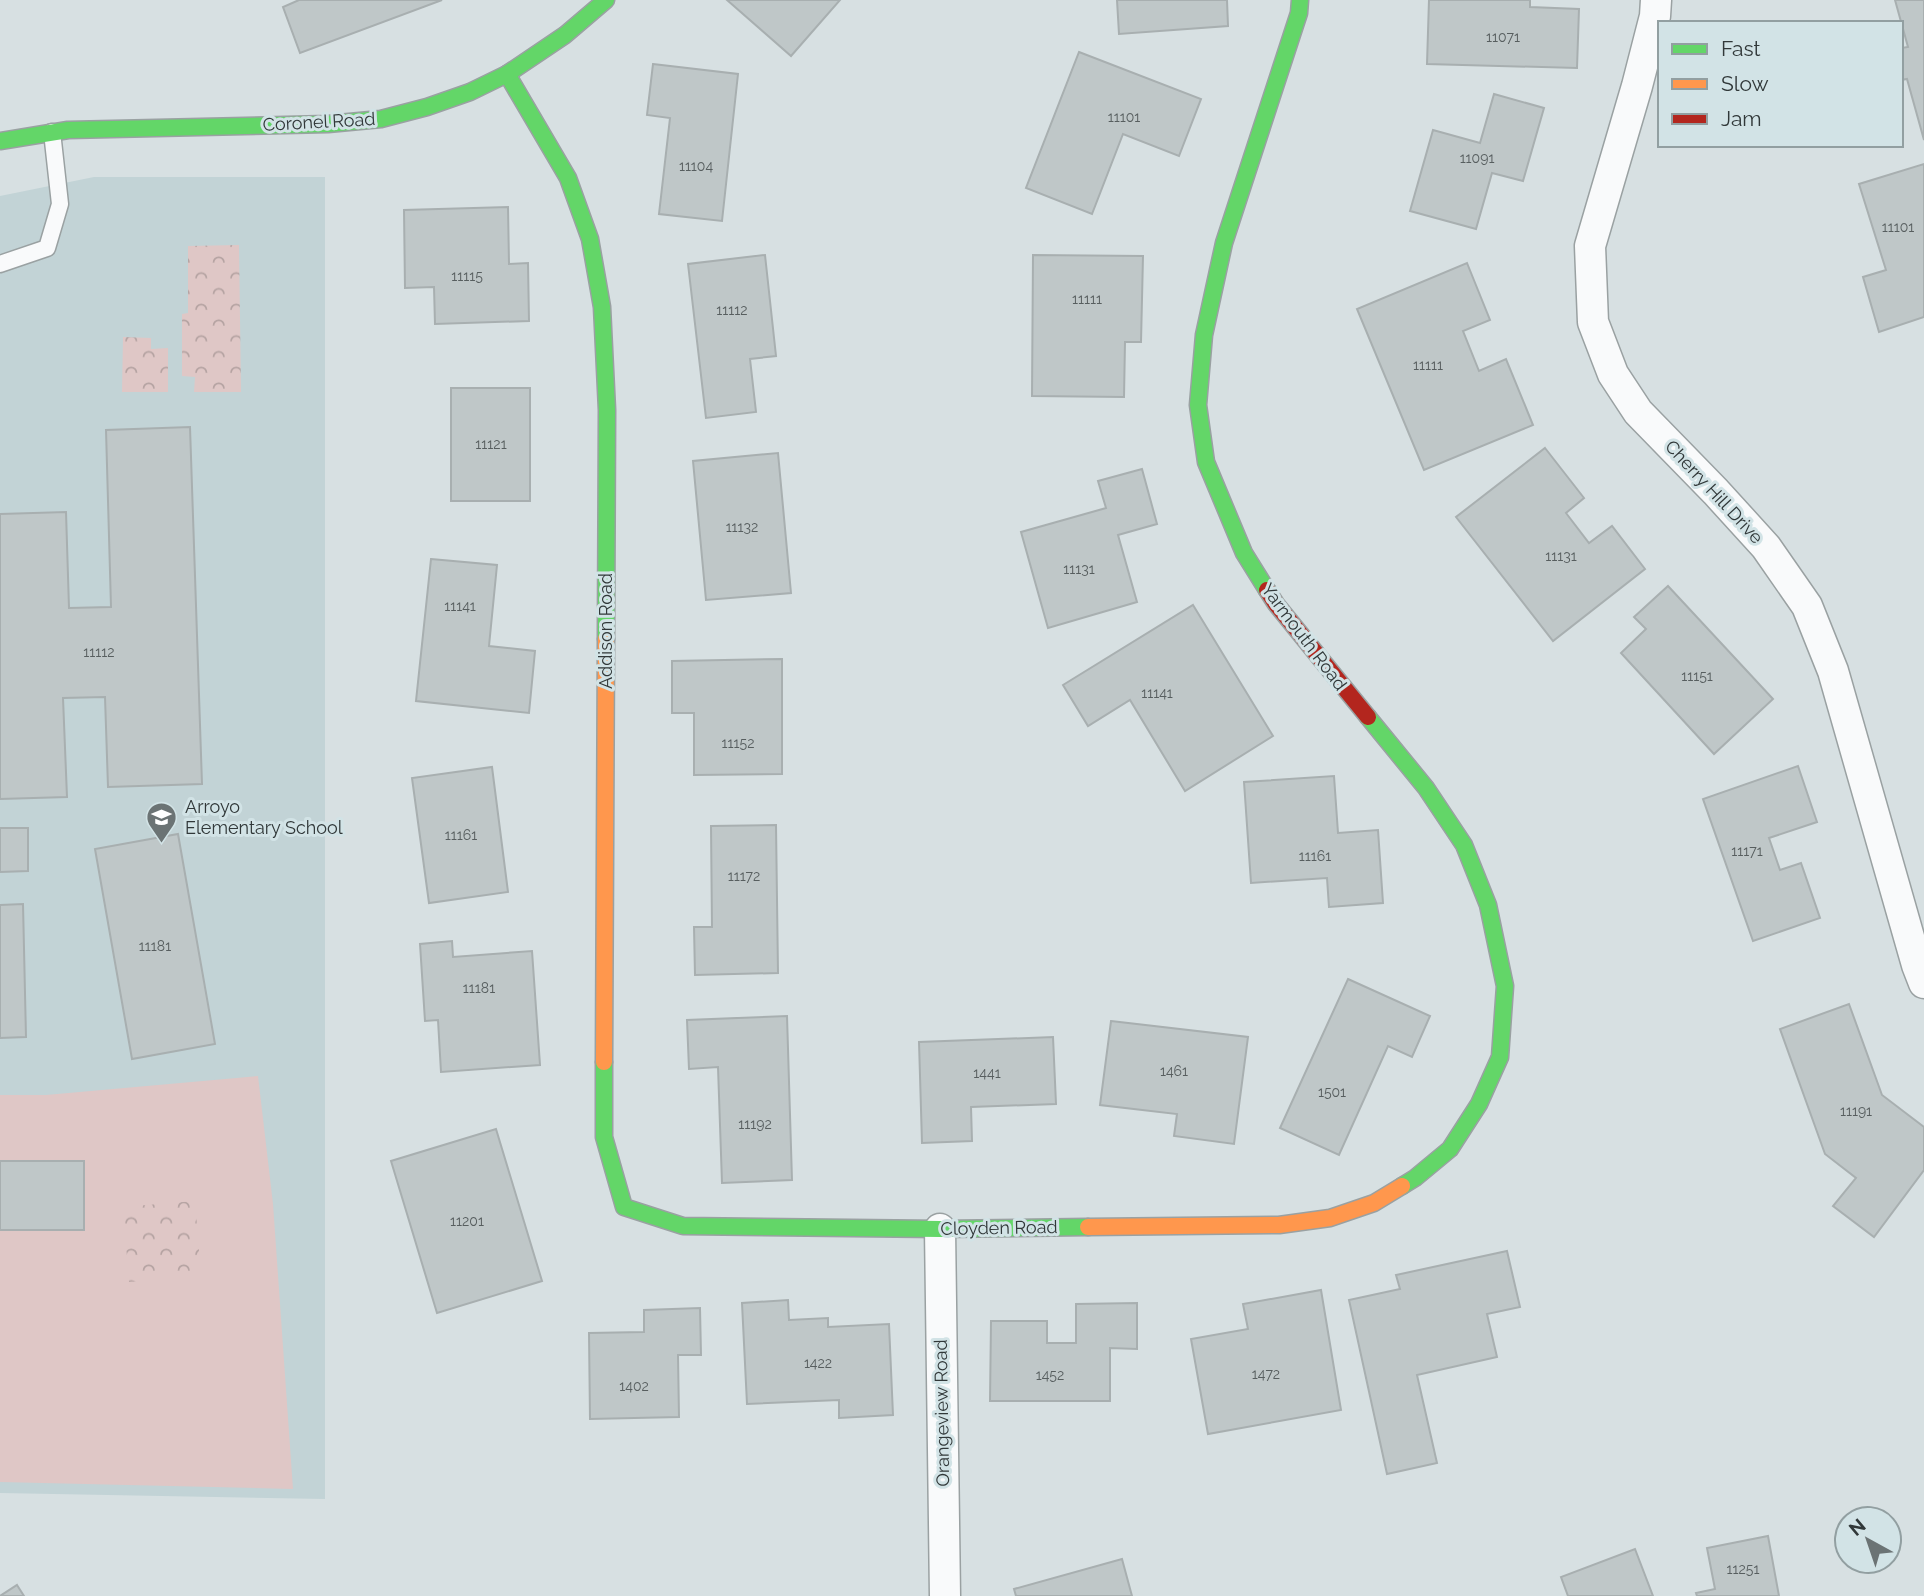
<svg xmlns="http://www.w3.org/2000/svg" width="1924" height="1596" viewBox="0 0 1924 1596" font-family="Raleway,sans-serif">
	<defs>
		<pattern id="park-crowns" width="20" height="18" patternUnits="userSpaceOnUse" patternTransform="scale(1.75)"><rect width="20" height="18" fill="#dfc7c6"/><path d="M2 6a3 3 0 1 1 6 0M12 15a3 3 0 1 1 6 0" fill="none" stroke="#b5a3a2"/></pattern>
	</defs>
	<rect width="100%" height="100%" fill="#d7e0e2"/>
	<!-- built -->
	<polygon fill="#c2d3d6" points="94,177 325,177 325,1499 0,1493 0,196"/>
	<!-- green -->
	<polygon fill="#dfc7c6" points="258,1076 273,1204 293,1489 0,1482 0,1095 46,1095"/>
	<!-- park -->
	<g fill="url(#park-crowns)">
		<polygon points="239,245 241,392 194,392 195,377 182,376 182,314 188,313 188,246"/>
		<polygon points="123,337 151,338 151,349 168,348 168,392 122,392"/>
		<polygon points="195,1201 201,1276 129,1282 123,1207"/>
	</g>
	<!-- building -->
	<g fill="#bfc7c8" stroke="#a8afb0" stroke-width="2">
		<polygon points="299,0 442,0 300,53 283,7"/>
		<polygon points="727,0 840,0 791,56"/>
		<polygon points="1117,0 1227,0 1228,26 1119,34"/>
		<polygon points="1429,0 1530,0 1530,7 1579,9 1577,68 1427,64"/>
		<polygon points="1895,0 1924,0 1924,140 1907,79 1901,80 1901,48 1908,47"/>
		<polygon points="1079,52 1201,99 1179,156 1123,134 1092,214 1026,188"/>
		<polygon points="653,64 738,74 722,221 659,214 670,118 647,115"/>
		<polygon points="1494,94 1544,108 1523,181 1492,173 1476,229 1410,211 1433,130 1480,143"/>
		<polygon points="1924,164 1924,317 1879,332 1863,277 1886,270 1859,184"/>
		<polygon points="508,207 509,264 528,263 529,321 435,324 434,287 405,288 404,210"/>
		<polygon points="765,255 776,356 750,359 756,412 706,418 688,264"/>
		<polygon points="1033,255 1143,256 1141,342 1125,342 1124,397 1032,396"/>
		<polygon points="1467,263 1490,320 1463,331 1479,371 1506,359 1533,425 1424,470 1357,309"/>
		<rect x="451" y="388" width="79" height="113"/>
		<polygon points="190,427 202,784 108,787 105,697 63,698 67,797 0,799 0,514 66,512 69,608 111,607 106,430"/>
		<polygon points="1545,448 1584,498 1566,513 1589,543 1612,526 1645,569 1553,641 1456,517"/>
		<polygon points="778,453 791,593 706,600 693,461"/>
		<polygon points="1142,469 1157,524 1118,535 1137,602 1048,628 1021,532 1106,508 1098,481"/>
		<polygon points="431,559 497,565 489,646 535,651 529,713 416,701"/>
		<polygon points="1668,586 1773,699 1714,754 1621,653 1646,629 1634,617"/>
		<polygon points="1193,605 1273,736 1185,791 1130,700 1088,726 1063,685"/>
		<polygon points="782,659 782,774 694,775 694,713 672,713 672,661"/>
		<polygon points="1798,766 1817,822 1769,838 1780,870 1801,863 1820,918 1753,941 1703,799"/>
		<polygon points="492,767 508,892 429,903 412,778"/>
		<polygon points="1334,776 1338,833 1378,830 1383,903 1329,907 1327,878 1251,883 1244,782"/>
		<polygon points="776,825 778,973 695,975 694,927 712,927 711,826"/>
		<polygon points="0,828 28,828 28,871 0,872"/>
		<polygon points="178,834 215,1044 132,1059 95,849"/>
		<polygon points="23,904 26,1037 0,1038 0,905"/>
		<polygon points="452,941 453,957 532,951 540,1065 441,1072 438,1020 425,1021 420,944"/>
		<polygon points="1348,979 1430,1016 1412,1057 1388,1046 1339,1155 1280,1128"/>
		<polygon points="1849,1004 1882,1095 1924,1127 1924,1170 1874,1237 1833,1206 1856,1178 1825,1154 1780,1029"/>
		<polygon points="787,1016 792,1180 722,1183 718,1067 689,1069 687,1020"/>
		<polygon points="1111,1021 1248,1037 1234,1144 1174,1136 1177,1114 1100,1105"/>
		<polygon points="1053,1037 1056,1104 971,1107 972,1141 922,1143 919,1042"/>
		<polygon points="496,1129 542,1281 437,1313 391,1161"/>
		<rect x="0" y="1161" width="84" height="69"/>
		<polygon points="1507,1251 1520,1307 1487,1314 1497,1357 1417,1375 1437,1463 1387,1474 1349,1300 1400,1289 1396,1275"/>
		<polygon points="1321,1290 1341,1410 1208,1434 1191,1339 1248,1329 1243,1304"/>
		<polygon points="788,1300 789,1320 828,1318 828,1327 889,1324 893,1415 839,1418 839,1400 747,1404 742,1303"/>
		<polygon points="1137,1303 1137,1349 1110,1348 1110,1401 990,1401 991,1321 1047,1321 1047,1343 1076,1343 1076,1304"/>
		<polygon points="700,1308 701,1355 678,1355 679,1417 590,1419 589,1333 644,1332 644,1310"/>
		<polygon points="1768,1536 1779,1596 1697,1596 1696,1593 1715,1589 1707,1548"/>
		<polygon points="1635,1549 1653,1596 1568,1596 1561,1577"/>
		<polygon points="1122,1559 1132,1596 1016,1596 1014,1589"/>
		<polygon points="17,1585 24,1596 0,1596"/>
	</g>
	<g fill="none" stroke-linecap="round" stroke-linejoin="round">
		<defs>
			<polyline id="lane" points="0,264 47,248 60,204 52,132"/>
			<g id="street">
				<polyline points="1656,0 1655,16 1637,86 1590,246 1593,322 1613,374 1638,412 1716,492 1766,547 1807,606 1833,671 1917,965 1924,983"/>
				<polyline points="940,1229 945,1596"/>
			</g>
			<g id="fast">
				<polyline points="507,74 568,178 590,239 602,307 607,410 606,639"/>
				<polyline points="0,141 68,130 328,124 381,119 427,107 470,92 507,74 565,35 606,0"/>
				<polyline points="1267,590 1244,553 1206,462 1198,405 1204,335 1224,243 1299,13 1300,0"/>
				<polyline points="1368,717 1426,788 1464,845 1488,905 1505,986 1500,1057 1479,1104 1450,1149 1415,1178 1402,1186"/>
				<polyline points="604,1062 604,1137 624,1207 683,1226 940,1229 1088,1227"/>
			</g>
			<g id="slow">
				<polyline points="604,1062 606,639"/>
				<polyline points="1088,1227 1279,1225 1330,1218 1374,1203 1402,1186"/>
			</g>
			<polyline id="jam" points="1267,590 1276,604 1368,717"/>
		</defs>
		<!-- lane casing -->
		<use href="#lane" stroke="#9aa1a2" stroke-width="19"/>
		<!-- street casing -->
		<use href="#street" stroke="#9aa1a2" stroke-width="33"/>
		<!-- fast casing -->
		<use href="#fast" stroke="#9aa1a2" stroke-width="19"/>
		<!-- slow casing -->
		<use href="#slow" stroke="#9aa1a2" stroke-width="19"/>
		<!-- jam casing -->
		<use href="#jam" stroke="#9aa1a2" stroke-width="19"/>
		<!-- lane -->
		<use href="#lane" stroke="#f9fafb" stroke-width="16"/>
		<!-- street -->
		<use href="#street" stroke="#f9fafb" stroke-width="30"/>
		<!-- fast -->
		<use href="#fast" stroke="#63d668" stroke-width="16"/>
		<!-- slow -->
		<use href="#slow" stroke="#ff974d" stroke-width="16"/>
		<!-- jam -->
		<use href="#jam" stroke="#b3261e" stroke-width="16"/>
	</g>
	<!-- icons -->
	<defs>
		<symbol id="school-pin" viewBox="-11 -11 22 30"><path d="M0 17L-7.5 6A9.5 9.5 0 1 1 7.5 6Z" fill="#6b7374" stroke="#d2e3e6"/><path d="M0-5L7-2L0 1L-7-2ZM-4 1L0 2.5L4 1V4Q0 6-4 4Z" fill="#fff"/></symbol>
	</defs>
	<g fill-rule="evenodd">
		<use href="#school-pin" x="144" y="800" width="35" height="47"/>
	</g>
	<g text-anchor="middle" stroke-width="6" stroke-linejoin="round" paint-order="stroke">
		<!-- number labels -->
		<g font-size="14" fill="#575e5f">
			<text x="1503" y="42">11071</text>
			<text x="1124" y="122">11101</text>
			<text x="1477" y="163">11091</text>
			<text x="696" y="171">11104</text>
			<text x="1898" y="232">11101</text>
			<text x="467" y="281">11115</text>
			<text x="1087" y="304">11111</text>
			<text x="732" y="315">11112</text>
			<text x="1428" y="370">11111</text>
			<text x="491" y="449">11121</text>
			<text x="742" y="532">11132</text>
			<text x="1561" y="561">11131</text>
			<text x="1079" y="574">11131</text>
			<text x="460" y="611">11141</text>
			<text x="99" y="657">11112</text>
			<text x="1697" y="681">11151</text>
			<text x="1157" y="698">11141</text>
			<text x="738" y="748">11152</text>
			<text x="461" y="840">11161</text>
			<text x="1747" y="856">11171</text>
			<text x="1315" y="861">11161</text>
			<text x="744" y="881">11172</text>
			<text x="155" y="951">11181</text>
			<text x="479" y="993">11181</text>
			<text x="1174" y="1076">1461</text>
			<text x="987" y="1078">1441</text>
			<text x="1332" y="1097">1501</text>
			<text x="1856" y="1116">11191</text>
			<text x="755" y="1129">11192</text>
			<text x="467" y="1226">11201</text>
			<text x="818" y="1368">1422</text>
			<text x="1266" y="1379">1472</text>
			<text x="1050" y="1380">1452</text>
			<text x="634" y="1391">1402</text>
			<text x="1743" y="1574">11251</text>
		</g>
		<!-- street labels -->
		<g font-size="18" fill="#313839" stroke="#d2e3e6">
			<text transform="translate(319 122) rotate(-3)" y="6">Coronel Road</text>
			<text transform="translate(1714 492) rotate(47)" y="6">Cherry Hill Drive</text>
			<text transform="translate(606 631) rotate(-90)" y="6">Addison Road</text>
			<text transform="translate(1304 637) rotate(53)" y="6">Yarmouth Road</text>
			<text transform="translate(999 1228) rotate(-1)" y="6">Cloyden Road</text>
			<text transform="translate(942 1413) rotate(-91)" y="6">Orangeview Road</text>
		</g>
		<!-- poi labels -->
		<g font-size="18" fill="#313839" stroke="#d2e3e6" text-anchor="start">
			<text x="185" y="813">Arroyo<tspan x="185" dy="21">Elementary School</tspan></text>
		</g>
	</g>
	<!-- legend -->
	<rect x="1658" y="21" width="245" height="126" fill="#d2e3e6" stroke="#929fa1" stroke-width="2"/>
	<rect x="1672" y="44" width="35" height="10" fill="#63d668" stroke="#929fa1" stroke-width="2"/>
	<text x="1721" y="56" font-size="21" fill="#313839">Fast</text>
	<rect x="1672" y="79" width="35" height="10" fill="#ff974d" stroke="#929fa1" stroke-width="2"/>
	<text x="1721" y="91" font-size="21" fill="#313839">Slow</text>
	<rect x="1672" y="114" width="35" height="10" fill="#b3261e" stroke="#929fa1" stroke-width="2"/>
	<text x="1721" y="126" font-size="21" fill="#313839">Jam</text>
	<!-- north arrow -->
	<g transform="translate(1868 1540) rotate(320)"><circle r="33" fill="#d2e3e6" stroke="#929fa1" stroke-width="2"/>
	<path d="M0-5L12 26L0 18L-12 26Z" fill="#6b7374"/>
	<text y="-10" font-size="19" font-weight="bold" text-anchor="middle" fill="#313839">N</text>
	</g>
</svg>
